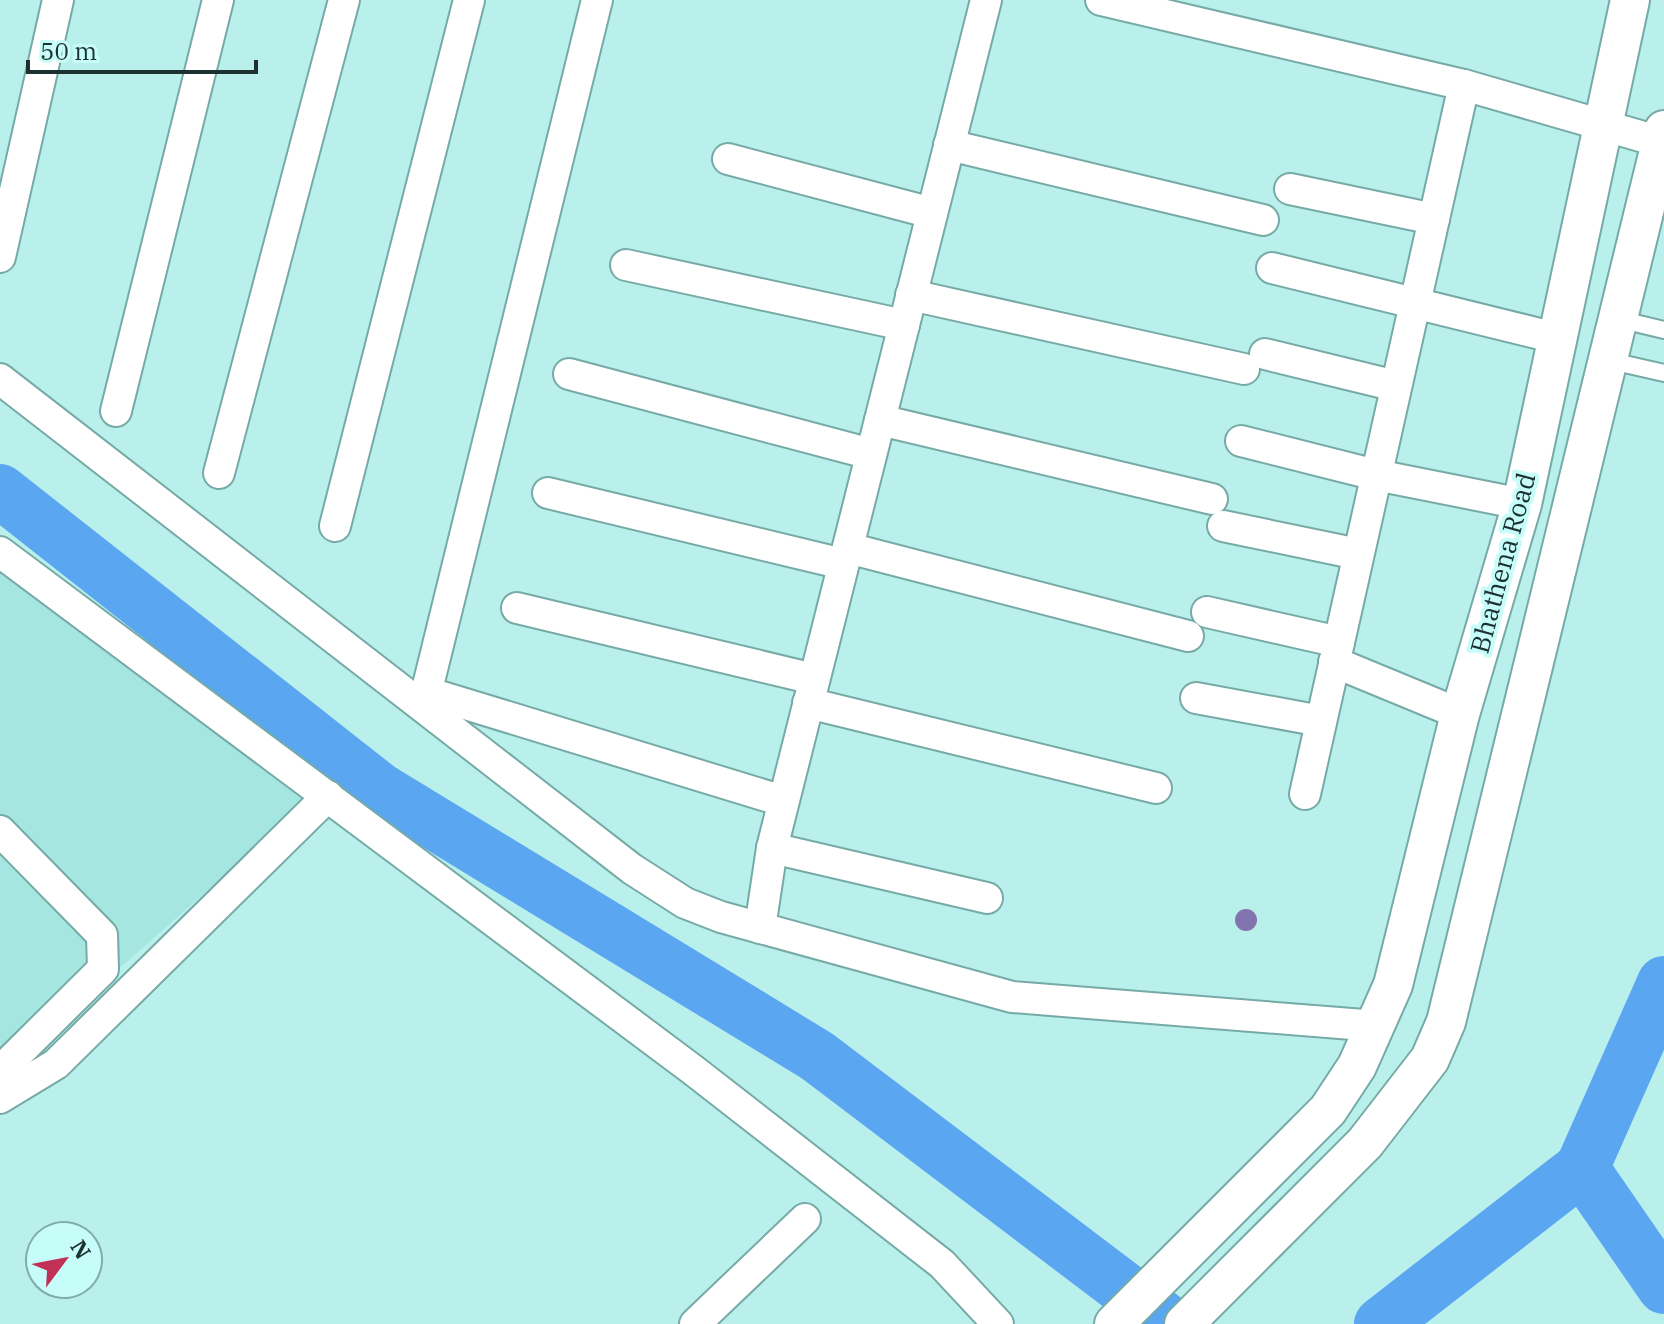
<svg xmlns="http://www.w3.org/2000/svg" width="1664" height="1324" viewBox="0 0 1664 1324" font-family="'IBM Plex Serif',serif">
	<rect width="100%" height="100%" fill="#baf0ec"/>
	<!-- built -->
	<polygon fill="#a6e6e1" points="0,564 313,797 0,1074"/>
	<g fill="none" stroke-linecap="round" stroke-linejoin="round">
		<!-- river -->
		<g stroke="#5ba6f0" stroke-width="54">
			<polyline points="0,491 379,789 817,1056 1171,1324"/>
			<polyline points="1664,983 1582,1168 1664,1287"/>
			<polyline points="1381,1324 1582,1168"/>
		</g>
		<defs>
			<g id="service">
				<polyline points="1618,319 1664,330"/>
				<polyline points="1607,360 1664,373"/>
			</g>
			<g id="minor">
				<polyline points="1101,0 1464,85 1661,142"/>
				<polyline points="949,145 1263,220"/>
				<polyline points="728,159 932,213"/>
				<polyline points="1290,189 1434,219"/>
				<polyline points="0,257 58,0"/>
				<polyline points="626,265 904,325"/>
				<polyline points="1272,268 1556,338"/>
				<polyline points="911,295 1244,369"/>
				<polyline points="1265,354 1396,386"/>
				<polyline points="569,374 871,454"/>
				<polyline points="0,379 632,869 685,903 721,917 1012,997 1377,1026"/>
				<polyline points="116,411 218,0"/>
				<polyline points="880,420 1212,499"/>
				<polyline points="1241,441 1376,475 1522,504"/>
				<polyline points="219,473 344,0"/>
				<polyline points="548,493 843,564"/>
				<polyline points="335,526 469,0"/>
				<polyline points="1223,526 1358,554"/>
				<polyline points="848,548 1188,636"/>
				<polyline points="0,552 693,1070 942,1264 998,1324"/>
				<polyline points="517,608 814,679"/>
				<polyline points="1207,612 1339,642"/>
				<polyline points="1334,662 1460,714"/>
				<polyline points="426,692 783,801"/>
				<polyline points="1196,698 1321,721"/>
				<polyline points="808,703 1156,788"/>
				<polyline points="423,706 597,0"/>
				<polyline points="1305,794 1464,85"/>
				<polyline points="0,831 102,935 103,969 0,1071"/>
				<polyline points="772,848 987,898"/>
				<polyline points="760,928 772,848 986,0"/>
				<polyline points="0,1098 56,1064 328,796"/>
				<polyline points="695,1324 805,1219"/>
			</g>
			<g id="tertiary">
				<polyline points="1114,1324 1328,1110 1357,1066 1393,985 1460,714 1522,504 1630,0"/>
				<polyline points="1184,1324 1365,1143 1430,1059 1446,1022 1664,130"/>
			</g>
		</defs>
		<!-- service casing -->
		<use href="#service" stroke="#76aaa6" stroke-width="20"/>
		<!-- minor casing -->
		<use href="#minor" stroke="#76aaa6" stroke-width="34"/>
		<!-- tertiary casing -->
		<use href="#tertiary" stroke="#76aaa6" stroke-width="42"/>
		<!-- service -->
		<use href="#service" stroke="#fff" stroke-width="16"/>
		<!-- minor -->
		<use href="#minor" stroke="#fff" stroke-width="30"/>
		<!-- tertiary -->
		<use href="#tertiary" stroke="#fff" stroke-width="38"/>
	</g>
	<!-- trees -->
	<circle fill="#8274ac" cx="1246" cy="920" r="11"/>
	<g text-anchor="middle" stroke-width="8" stroke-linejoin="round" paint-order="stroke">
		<!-- street labels -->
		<g font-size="26" fill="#1c3130" stroke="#c7fdf9">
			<text transform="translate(1503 563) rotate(-75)" y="9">Bhathena Road</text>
		</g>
	</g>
	<!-- north arrow -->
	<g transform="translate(64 1260) rotate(58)"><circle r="38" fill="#c7fdf9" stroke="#83aba9" stroke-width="2"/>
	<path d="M0-6L14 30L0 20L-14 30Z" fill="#c03057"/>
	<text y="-12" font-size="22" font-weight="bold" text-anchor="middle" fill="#1c3130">N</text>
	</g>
	<!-- scale -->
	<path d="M28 60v12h228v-12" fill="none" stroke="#1c3130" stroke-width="4"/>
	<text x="40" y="60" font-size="24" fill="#1c3130" stroke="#c7fdf9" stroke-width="6" paint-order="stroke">50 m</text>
</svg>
